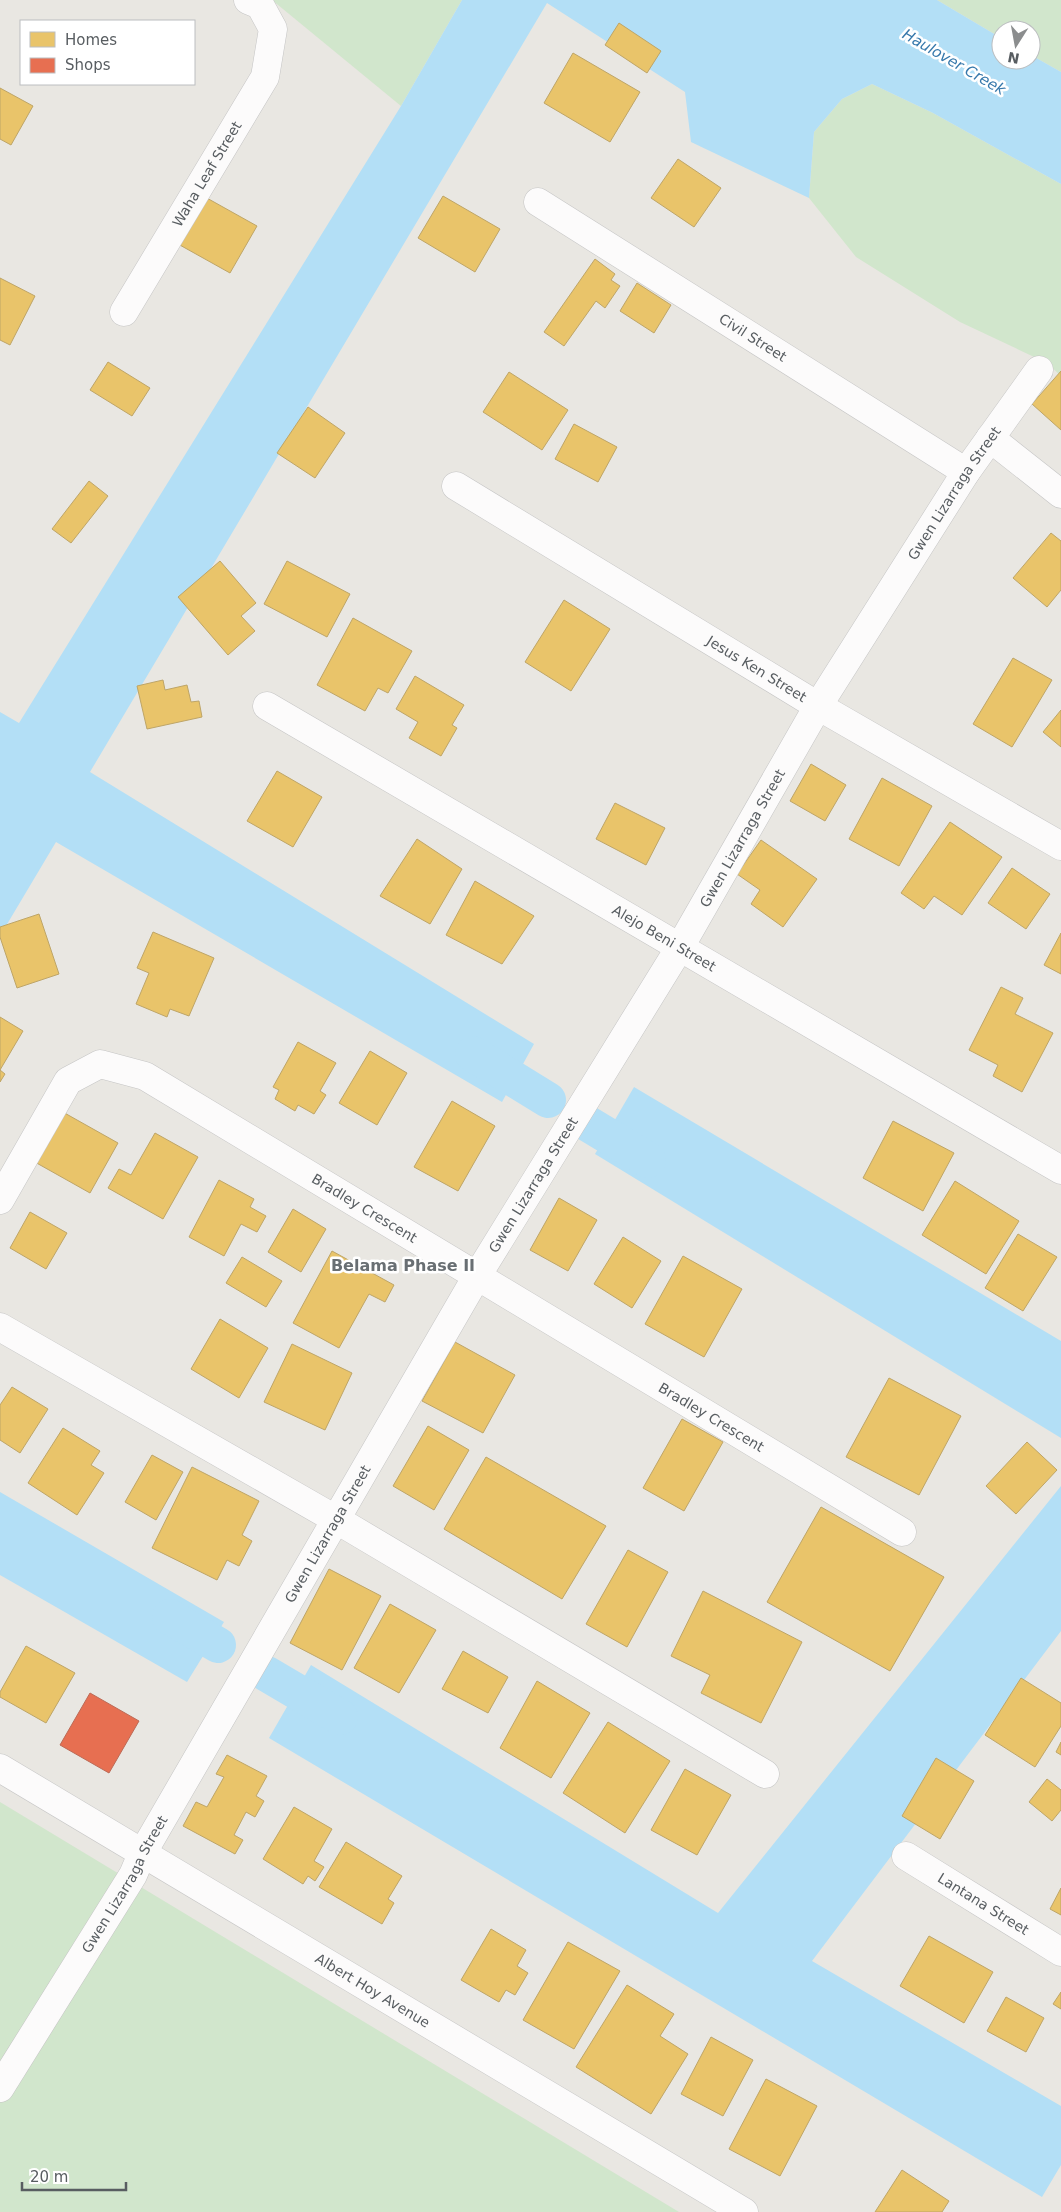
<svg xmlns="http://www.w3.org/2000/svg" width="1061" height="2212" viewBox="0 0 1061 2212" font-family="'DejaVu Sans',sans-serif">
	<rect width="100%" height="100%" fill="#e9e7e2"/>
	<!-- green -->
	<g fill="#d1e6cc">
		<polygon points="272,0 462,0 401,106"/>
		<polygon points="937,0 1061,0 1061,72 1031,55 1031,30 1001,30 1001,38"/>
		<polygon points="872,84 933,113 1061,184 1061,376 1047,363 960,322 856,257 809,198 814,132 842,99"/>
		<polygon points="0,1802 679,2212 0,2212"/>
	</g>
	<!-- water -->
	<g fill="#b3dff6">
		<polygon points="462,0 937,0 1001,38 1001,60 1031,60 1031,55 1061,72 1061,184 933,113 872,84 842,99 814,132 809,198 691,142 685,92 547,3 90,772 534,1044 502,1102 56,842 0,936 0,712 19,723 401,106"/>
		<polygon points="634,1087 1061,1341 1061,1438 595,1154"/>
		<polygon points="1061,1486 1061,1631 812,1961 1061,2106 1061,2165 1042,2197 269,1738 311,1665 718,1913"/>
		<polygon points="0,1492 224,1622 187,1682 0,1575"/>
	</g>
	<!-- homes -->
	<g fill="#e9c46a" stroke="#bea567">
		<polygon points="619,23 661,51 647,73 605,45"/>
		<polygon points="573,53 640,92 610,142 544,103"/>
		<polygon points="0,88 33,106 11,145 0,139"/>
		<polygon points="678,159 721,188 694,227 651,198"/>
		<polygon points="443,196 500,229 475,272 418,238"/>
		<polygon points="205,197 257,226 230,273 178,244"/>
		<polygon points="595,259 615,274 611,280 620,286 605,308 596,301 564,346 544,332"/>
		<polygon points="0,278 35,296 10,345 0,340"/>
		<polygon points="637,283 671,305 654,333 620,311"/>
		<polygon points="108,362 150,388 132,416 90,390"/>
		<polygon points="1061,371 1061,430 1032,404"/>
		<polygon points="509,372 568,410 542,450 483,412"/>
		<polygon points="308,407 345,433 315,478 277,453"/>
		<polygon points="574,424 617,447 598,482 555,459"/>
		<polygon points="89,481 108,496 71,543 52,529"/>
		<polygon points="1051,533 1061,541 1061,590 1047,607 1013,578"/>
		<polygon points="220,561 256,603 241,616 255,631 228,655 178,597"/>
		<polygon points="287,561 350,594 327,637 264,604"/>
		<polygon points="564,600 610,629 571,691 525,662"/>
		<polygon points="353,618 412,651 388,693 378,688 365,711 317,685"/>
		<polygon points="1013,658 1052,680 1012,747 973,724"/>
		<polygon points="415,676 464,705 452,725 457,728 441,756 409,738 418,722 396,709"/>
		<polygon points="163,680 165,690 187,685 191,702 199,701 202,717 147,729 137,686"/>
		<polygon points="1061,710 1061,747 1043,732"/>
		<polygon points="811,764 846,785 825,821 790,801"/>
		<polygon points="277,771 322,797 293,847 247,821"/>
		<polygon points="882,778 932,806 899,866 849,839"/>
		<polygon points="615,803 665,828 646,865 596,839"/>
		<polygon points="950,822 1002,857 962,915 934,896 924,909 901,893"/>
		<polygon points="417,839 462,869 430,924 380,896"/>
		<polygon points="761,840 817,879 783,927 751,904 760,890 737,874"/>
		<polygon points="1012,868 1050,894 1026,929 988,903"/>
		<polygon points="475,881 534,916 502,964 446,935"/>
		<polygon points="39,914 59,974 17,988 0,937 0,927"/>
		<polygon points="153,932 214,958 189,1016 170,1009 167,1017 136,1004 149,973 137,968"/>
		<polygon points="1061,933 1061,974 1044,965"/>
		<polygon points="1001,987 1023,998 1015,1014 1053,1033 1022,1092 993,1076 998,1065 969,1050"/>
		<polygon points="0,1017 23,1031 0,1070"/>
		<polygon points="298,1042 336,1063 320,1091 326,1095 314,1114 298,1105 295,1111 275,1099 279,1090 273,1087"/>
		<polygon points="370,1051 407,1073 377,1125 339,1103"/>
		<polygon points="0,1070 5,1074 0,1082"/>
		<polygon points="452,1101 495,1126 458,1191 414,1167"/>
		<polygon points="61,1111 118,1143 90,1193 33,1161"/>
		<polygon points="893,1121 954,1153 923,1211 863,1178"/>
		<polygon points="155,1133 198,1157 163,1219 108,1188 119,1169 131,1175"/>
		<polygon points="219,1180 254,1199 250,1207 266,1216 257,1232 241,1224 224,1256 189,1237"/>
		<polygon points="955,1181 1019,1221 986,1274 922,1235"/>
		<polygon points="559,1198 597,1220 568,1271 530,1250"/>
		<polygon points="293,1209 326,1229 301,1272 268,1252"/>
		<polygon points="30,1212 67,1233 46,1269 10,1248"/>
		<polygon points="1018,1234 1057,1257 1023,1311 985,1288"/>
		<polygon points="623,1237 661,1261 632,1308 594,1284"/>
		<polygon points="332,1251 394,1285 385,1302 369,1294 339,1348 293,1323"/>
		<polygon points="683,1256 742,1289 704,1357 645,1324"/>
		<polygon points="242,1257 282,1281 266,1307 226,1283"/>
		<polygon points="220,1319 268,1348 239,1398 191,1369"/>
		<polygon points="455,1342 515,1375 483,1433 422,1401"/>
		<polygon points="292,1344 352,1373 325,1430 264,1402"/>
		<polygon points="889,1378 961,1416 919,1495 846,1457"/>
		<polygon points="12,1387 48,1409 20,1453 0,1440 0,1405"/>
		<polygon points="682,1419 723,1442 684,1511 643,1488"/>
		<polygon points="428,1426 469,1450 434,1510 393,1486"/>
		<polygon points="63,1428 100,1451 91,1465 104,1473 77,1515 28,1483"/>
		<polygon points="1027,1442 1057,1470 1016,1514 986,1486"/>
		<polygon points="152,1455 183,1472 156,1520 125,1502"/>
		<polygon points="486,1457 606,1526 562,1599 444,1529"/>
		<polygon points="192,1467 259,1501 242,1535 252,1541 239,1566 227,1560 217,1580 152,1548"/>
		<polygon points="821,1507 944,1577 890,1671 767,1602"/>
		<polygon points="628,1550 668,1572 627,1647 586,1624"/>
		<polygon points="329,1569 381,1596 342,1670 290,1643"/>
		<polygon points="703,1591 802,1642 761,1723 701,1693 710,1675 671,1656"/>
		<polygon points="390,1604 436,1630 399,1693 354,1668"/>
		<polygon points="26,1646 75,1673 46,1723 0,1697 0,1692"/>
		<polygon points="463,1651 508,1677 488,1713 442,1689"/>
		<polygon points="1021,1678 1061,1703 1061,1726 1035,1767 985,1735"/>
		<polygon points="537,1681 590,1713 551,1778 500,1748"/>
		<polygon points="608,1722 670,1761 625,1833 563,1793"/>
		<polygon points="1061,1742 1061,1755 1056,1752"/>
		<polygon points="227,1755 267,1776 256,1796 264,1801 255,1817 246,1812 234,1835 243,1840 235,1854 183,1826 196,1802 207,1807 224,1777 216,1774"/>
		<polygon points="936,1758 974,1781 940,1839 902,1816"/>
		<polygon points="685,1769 731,1795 697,1855 651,1830"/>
		<polygon points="1047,1779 1061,1790 1061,1810 1052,1821 1029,1802"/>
		<polygon points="294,1807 332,1829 314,1861 324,1867 315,1881 308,1876 303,1884 263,1859"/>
		<polygon points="346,1842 402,1876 388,1899 394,1903 382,1924 319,1887"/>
		<polygon points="1061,1888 1061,1915 1050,1909"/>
		<polygon points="491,1929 526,1950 517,1966 528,1973 515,1995 506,1990 499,2002 461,1980"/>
		<polygon points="929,1936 993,1972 964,2023 900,1986"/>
		<polygon points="568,1942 620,1971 574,2049 523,2020"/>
		<polygon points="627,1985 674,2014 660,2036 688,2054 651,2114 576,2067"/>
		<polygon points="1061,1992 1061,2009 1053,2004"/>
		<polygon points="1006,1997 1044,2018 1026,2052 987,2031"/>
		<polygon points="711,2037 753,2060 723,2116 681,2094"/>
		<polygon points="766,2079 817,2106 780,2176 729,2149"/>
		<polygon points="902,2170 949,2201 942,2212 875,2212"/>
	</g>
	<!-- shops -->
	<polygon fill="#e76f51" stroke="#bc6a56" points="90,1693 139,1721 109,1773 60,1745"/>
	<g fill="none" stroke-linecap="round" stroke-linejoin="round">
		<!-- canal -->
		<g stroke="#b3dff6" stroke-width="36">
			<polyline points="473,1054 548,1100"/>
			<polyline points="585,1122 648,1160"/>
			<polyline points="170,1617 218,1645"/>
			<polyline points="267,1674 340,1717"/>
		</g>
		<defs>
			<g id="street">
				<path id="s1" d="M538,202L966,472"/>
				<path id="s2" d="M124,312L265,77L273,29L260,5L248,0"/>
				<polyline points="990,438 1061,494"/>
				<path id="s3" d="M456,486L818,706L1061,846"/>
				<path id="s4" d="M267,706L1061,1170"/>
				<path id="s5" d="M0,1200L68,1081L100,1064L145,1076L902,1532"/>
				<polyline points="0,1327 337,1520 765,1774"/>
				<path id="s6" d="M906,1856L1061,1952"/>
				<path id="s7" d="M0,2088L133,1875L142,1854L477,1276L680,947L818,706L966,472L1039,370"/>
			</g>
			<g id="secondary">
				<path id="s8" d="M0,1768L744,2212"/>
			</g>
		</defs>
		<!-- street casing -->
		<use href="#street" stroke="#c5c5c5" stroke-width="29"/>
		<!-- secondary casing -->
		<use href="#secondary" stroke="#c6c6c6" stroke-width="29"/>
		<!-- street -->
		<use href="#street" stroke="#fcfbfb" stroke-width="28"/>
		<!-- secondary -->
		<use href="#secondary" stroke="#fcfbfb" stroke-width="28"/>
	</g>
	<g text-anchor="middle" stroke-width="5" stroke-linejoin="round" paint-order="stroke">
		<!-- street labels -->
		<g font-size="14" fill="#585d61" stroke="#fff">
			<text dy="5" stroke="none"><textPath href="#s2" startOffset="161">Waha Leaf Street</textPath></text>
			<text dy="5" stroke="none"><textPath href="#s1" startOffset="254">Civil Street</textPath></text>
			<text dy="5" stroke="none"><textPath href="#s7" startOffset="1859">Gwen Lizarraga Street</textPath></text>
			<text dy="5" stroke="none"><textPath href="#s3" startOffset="352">Jesus Ken Street</textPath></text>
			<text dy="5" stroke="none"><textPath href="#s7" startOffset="1454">Gwen Lizarraga Street</textPath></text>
			<text dy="5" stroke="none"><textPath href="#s4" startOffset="460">Alejo Beni Street</textPath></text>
			<text dy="5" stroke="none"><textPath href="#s7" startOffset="1049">Gwen Lizarraga Street</textPath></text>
			<text dy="5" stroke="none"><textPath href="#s5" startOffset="476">Bradley Crescent</textPath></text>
			<text dy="5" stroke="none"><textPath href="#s5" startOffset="881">Bradley Crescent</textPath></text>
			<text dy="5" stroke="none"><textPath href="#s7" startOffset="644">Gwen Lizarraga Street</textPath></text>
			<text dy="5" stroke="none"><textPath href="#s7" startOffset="239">Gwen Lizarraga Street</textPath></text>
			<text dy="5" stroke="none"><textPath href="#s6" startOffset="91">Lantana Street</textPath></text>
			<text dy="5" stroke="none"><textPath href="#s8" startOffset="434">Albert Hoy Avenue</textPath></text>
		</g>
		<!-- water labels -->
		<g font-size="15" font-style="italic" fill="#3678ab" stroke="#fff">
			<text transform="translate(954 62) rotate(30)" y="5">Haulover Creek</text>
		</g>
		<!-- quarter labels -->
		<g font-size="16" font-weight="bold" fill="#696f73" stroke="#fff">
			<text x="403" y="1271">Belama Phase II</text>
		</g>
	</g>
	<!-- legend -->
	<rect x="20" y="20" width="175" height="65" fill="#ffffff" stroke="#bcbec0"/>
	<rect x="30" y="32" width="25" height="15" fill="#e9c46a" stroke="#bcbec0"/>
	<text x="65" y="45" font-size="15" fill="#585d61">Homes</text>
	<rect x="30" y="58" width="25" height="15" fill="#e76f51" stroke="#bcbec0"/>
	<text x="65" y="70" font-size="15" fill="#585d61">Shops</text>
	<!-- north arrow -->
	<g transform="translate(1016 45) rotate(191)"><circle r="24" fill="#ffffff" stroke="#bcbec0"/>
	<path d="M0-4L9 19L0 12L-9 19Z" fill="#8b8d8e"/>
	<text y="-8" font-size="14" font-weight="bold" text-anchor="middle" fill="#585d61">N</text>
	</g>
	<!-- scale -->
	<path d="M22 2182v8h104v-8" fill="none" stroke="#585d61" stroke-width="2.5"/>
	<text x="30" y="2182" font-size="15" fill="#585d61" stroke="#ffffff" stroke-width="4" paint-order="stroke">20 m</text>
</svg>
